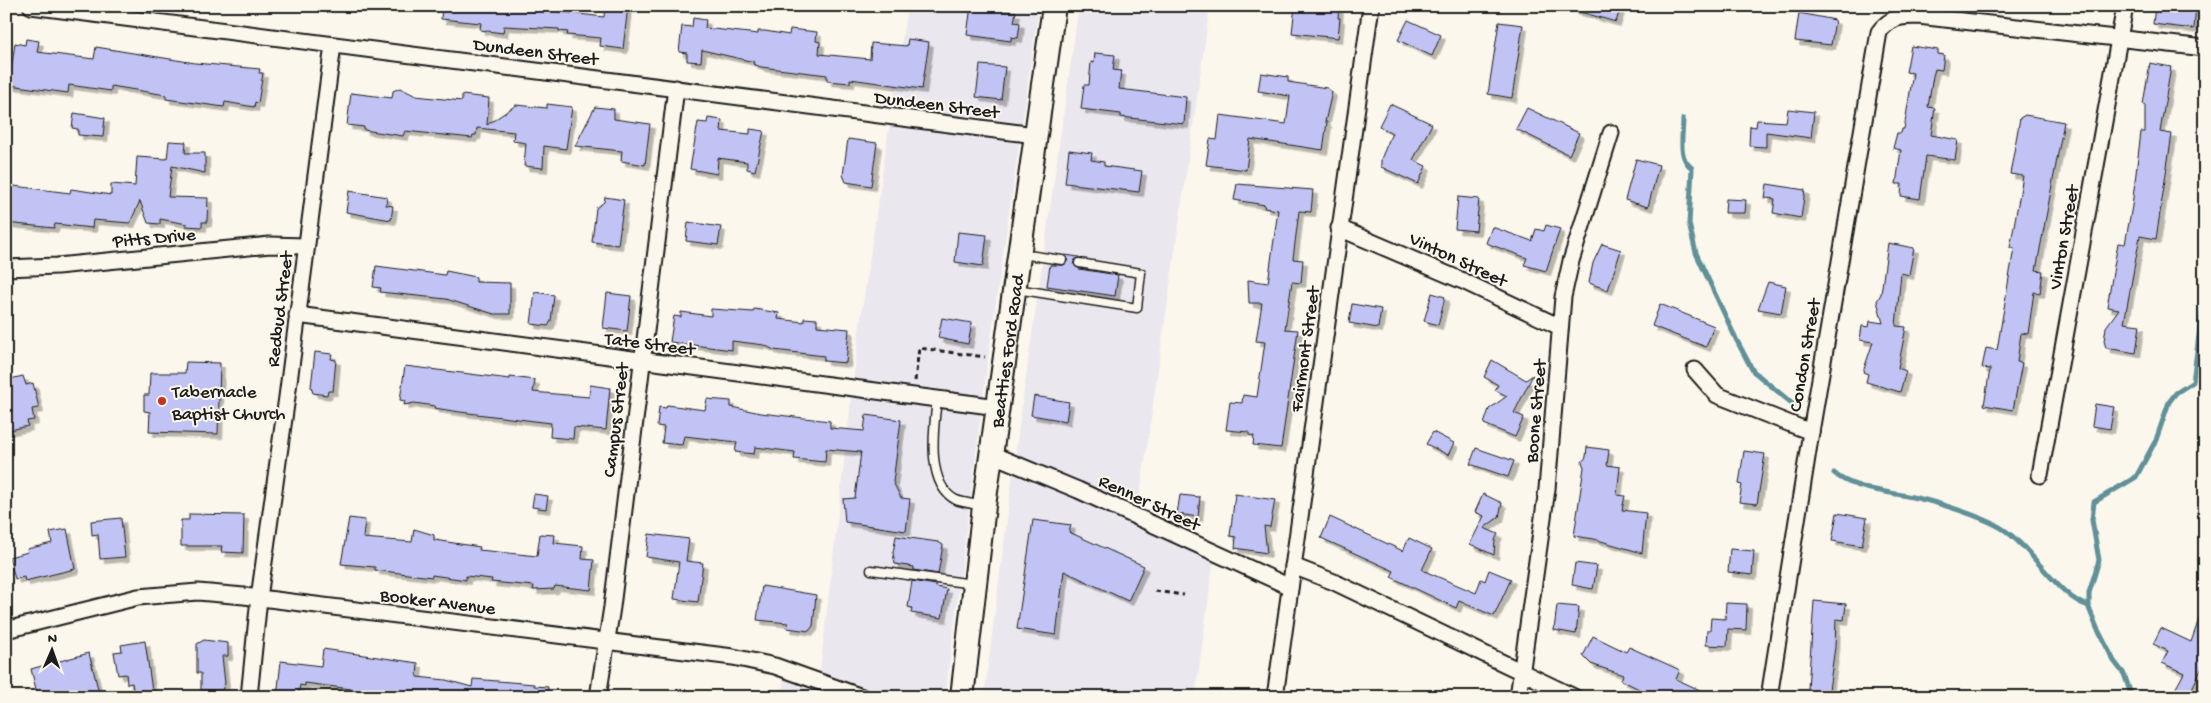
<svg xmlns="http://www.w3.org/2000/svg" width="2211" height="703" viewBox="0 0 2211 703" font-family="'Gochi Hand',sans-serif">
	<defs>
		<filter id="shadow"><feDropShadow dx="4.5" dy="4.5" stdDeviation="0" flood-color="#0004"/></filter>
	</defs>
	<rect width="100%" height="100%" fill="#fbf7ec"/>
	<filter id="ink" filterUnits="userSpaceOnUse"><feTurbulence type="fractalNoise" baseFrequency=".02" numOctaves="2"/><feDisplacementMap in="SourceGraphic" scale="10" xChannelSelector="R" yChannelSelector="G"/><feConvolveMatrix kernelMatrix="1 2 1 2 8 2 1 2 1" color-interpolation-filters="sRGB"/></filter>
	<g filter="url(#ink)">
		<!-- built -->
		<g fill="#eae7ef">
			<polygon points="907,6 1039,6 989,351 945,697 782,697 785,668 820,672 859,331"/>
			<polygon points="1079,6 1210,6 1136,523 1214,559 1195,697 984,697 1020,419"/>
		</g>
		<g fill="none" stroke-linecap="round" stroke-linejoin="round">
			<!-- stream -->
			<g stroke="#609098" stroke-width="5">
				<path d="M1683,119C1683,135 1677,158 1692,168L1689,224L1696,253L1736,339L1753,371L1794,405"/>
				<path d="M1834,473C1852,490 1893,492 1917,498C1939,503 1984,517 2003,529C2031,547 2061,600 2089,606"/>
				<polyline points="2132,697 2124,674 2114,661 2097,628 2089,608 2089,593 2099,560 2092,520 2094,502 2136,477 2156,440 2169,402 2176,393 2193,382 2205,288"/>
			</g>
		</g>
		<!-- building -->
		<g fill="#c1c3f5" stroke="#1c1c1c" filter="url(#shadow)">
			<polygon points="442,6 544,6 544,10 604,17 605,6 628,6 623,49 600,46 601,38 567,35 568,32 559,31 559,29 504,26 503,33 480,30 481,23 441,19"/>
			<polygon points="971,6 1016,12 1014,22 1020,23 1018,38 1011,37 1011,41 967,35"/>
			<polygon points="1295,6 1339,6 1338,18 1340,18 1338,38 1292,33"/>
			<polygon points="1574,6 1621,6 1616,22 1573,10"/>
			<polygon points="2155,6 2196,6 2194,29 2153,24"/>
			<polygon points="1799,13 1835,20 1831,45 1795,41"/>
			<polygon points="693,18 706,20 705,28 758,34 758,31 765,31 789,35 790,29 817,32 816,41 820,42 819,54 870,59 871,43 907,46 908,39 929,42 922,89 850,79 850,83 827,81 827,75 761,67 753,64 754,62 702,50 701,62 687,61 687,53 679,52 682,26 692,27"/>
			<polygon points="1408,20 1441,35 1432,56 1398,40"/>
			<polygon points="1499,22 1523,25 1512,98 1488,94"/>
			<polygon points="26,39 39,41 37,52 94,59 96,47 195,63 260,69 259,73 263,73 258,103 255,102 254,107 225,102 224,107 166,99 166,95 111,86 111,91 69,85 68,93 9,85 15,43 25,45"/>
			<polygon points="1911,46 1938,50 1938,54 1944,55 1942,70 1935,69 1933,76 1928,107 1935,108 1931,135 1958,140 1955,160 1926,156 1920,199 1901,196 1902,184 1896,184 1901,150 1893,148 1897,133 1901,133 1902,129 1904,129 1913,73 1906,72"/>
			<polygon points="1095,53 1115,55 1113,70 1121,71 1119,89 1186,97 1184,124 1121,117 1121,114 1081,109 1084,85 1089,85 1091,62 1094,63"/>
			<polygon points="2150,63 2171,67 2160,132 2172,134 2156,239 2140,236 2124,323 2140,325 2136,353 2106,348 2104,341 2106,327 2119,309 2107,307 2118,243 2125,244 2132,206 2141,132 2145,132 2145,105 2143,104"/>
			<polygon points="980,65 1005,67 1001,100 976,97"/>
			<polygon points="1261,73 1288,77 1288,82 1327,88 1332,92 1325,122 1327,122 1323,150 1250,139 1246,170 1206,165 1210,139 1217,140 1220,115 1286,124 1290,96 1258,91"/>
			<polygon points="400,88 416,96 462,101 462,95 489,98 487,125 516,105 547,108 547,104 572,107 566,149 544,146 543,168 524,166 526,143 513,141 514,132 477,128 476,135 473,135 472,138 405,131 403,136 364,130 364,127 347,125 351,93 392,98 393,91"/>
			<polygon points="1390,104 1432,124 1413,160 1426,166 1418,184 1381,167 1381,159 1392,133 1379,126"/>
			<polygon points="595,107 614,109 614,119 650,124 645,165 621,161 622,151 575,146"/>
			<polygon points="1527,108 1579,133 1569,155 1516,129"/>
			<polygon points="1788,109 1814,112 1811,138 1766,132 1766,147 1749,146 1750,126 1756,127 1757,120 1786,122"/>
			<polygon points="74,113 105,118 103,137 78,135 78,129 72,128"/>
			<polygon points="2025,115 2064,122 2036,270 2043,271 2040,293 2034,292 2028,334 2021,333 2017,362 2022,363 2013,410 1984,405 1990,369 1982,368 1986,348 1997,350 2014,248 2010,248 2023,176 2010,174 2020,118"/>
			<polygon points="708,118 722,120 721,131 750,134 750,129 764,131 755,171 747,169 747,162 718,158 717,174 690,169 698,122 707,123"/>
			<polygon points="848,139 877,143 871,186 846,182 843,175"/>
			<polygon points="169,141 186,142 185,153 205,153 205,173 172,166 168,197 208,198 207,222 202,222 202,227 186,226 187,224 160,219 160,224 148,223 140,201 130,223 93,220 92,228 55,224 54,228 6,223 6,185 70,193 71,189 111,195 111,184 135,186 137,157 167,159"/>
			<polygon points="1069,150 1092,153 1091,160 1104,162 1104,166 1142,171 1139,192 1065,183"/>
			<polygon points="1636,159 1659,165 1648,207 1625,200"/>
			<polygon points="1237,184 1313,190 1311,212 1299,211 1293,259 1303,260 1301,283 1292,282 1285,329 1298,330 1281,448 1253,445 1254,436 1249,435 1249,432 1226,430 1230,402 1242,403 1243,395 1257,397 1265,342 1256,341 1262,303 1249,303 1248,280 1268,283 1278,210 1264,208 1265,205 1234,200"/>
			<polygon points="1767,184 1805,190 1801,218 1773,213 1775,199 1765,198"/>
			<polygon points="349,191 387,197 386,205 393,206 391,220 346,212"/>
			<polygon points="605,197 624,200 618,245 592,242 596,208 604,202"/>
			<polygon points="1458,197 1479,199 1476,231 1455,229"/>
			<polygon points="1726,199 1746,200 1745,213 1725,213"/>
			<polygon points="688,222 721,227 718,245 686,241"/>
			<polygon points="1546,225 1560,229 1546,271 1524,265 1527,258 1486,243 1492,227 1532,241 1536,229 1544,231"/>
			<polygon points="958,232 987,235 983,266 955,262"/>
			<polygon points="1888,243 1914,248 1909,275 1901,273 1896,326 1906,327 1898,368 1906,371 1900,392 1866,382 1868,374 1863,372 1873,342 1860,340 1862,326 1869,327 1870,321 1883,323 1877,301 1881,294"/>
			<polygon points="1602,244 1621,250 1608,290 1589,283 1593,263"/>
			<polygon points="1065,255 1079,257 1073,263 1079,269 1118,275 1115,296 1047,286 1050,265 1064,265 1068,260"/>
			<polygon points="376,266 445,275 446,271 476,277 476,282 510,283 510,314 494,314 446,299 380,292 381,288 373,287"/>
			<polygon points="1768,282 1786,286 1781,313 1758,309"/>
			<polygon points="535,292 554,295 551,321 548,326 531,324"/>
			<polygon points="607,293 631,296 627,331 603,328"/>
			<polygon points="1432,293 1445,297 1438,325 1424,321"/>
			<polygon points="1352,304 1381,309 1378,328 1349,323"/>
			<polygon points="1660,304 1714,326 1706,347 1652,326"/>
			<polygon points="711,309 753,312 754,309 779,313 778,319 804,322 804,318 817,319 817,326 849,329 846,363 824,361 824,356 774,350 764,345 732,341 732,350 670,342 674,316 681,317 681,312 711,316"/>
			<polygon points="942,318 972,323 968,344 938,338"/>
			<polygon points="315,352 332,354 331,359 336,360 333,391 328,391 327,395 313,393 311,387"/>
			<polygon points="1492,360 1526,380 1533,375 1514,413 1524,417 1515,437 1484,424 1489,409 1507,396 1495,390 1498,385 1484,377"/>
			<polygon points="186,362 220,363 218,434 149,432 150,412 144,411 144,395 149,395 150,373 185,373"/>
			<polygon points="405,366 510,379 510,377 535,380 533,392 589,397 590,385 610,388 606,430 574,427 573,439 550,437 551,423 460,412 434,408 435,406 414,403 404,405 405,401 400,400"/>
			<polygon points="23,376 26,385 33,383 39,408 32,409 34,420 27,421 28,426 6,431 6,380"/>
			<polygon points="1034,396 1069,402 1066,421 1031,415"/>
			<polygon points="707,399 731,401 731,407 761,413 830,421 830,428 864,431 866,415 901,420 893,482 901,498 910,499 906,531 845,522 843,499 855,498 861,452 826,449 825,462 794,459 795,452 755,447 754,454 735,452 737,442 684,436 682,445 662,443 664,427 657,426 659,407 666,408 667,405 705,410"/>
			<polygon points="2095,404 2114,407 2110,429 2092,426"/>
			<polygon points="1433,432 1454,443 1448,455 1426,444"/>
			<polygon points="1587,447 1609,450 1607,465 1620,467 1617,495 1625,496 1622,510 1646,513 1642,553 1594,539 1574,536 1584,467 1582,462 1586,457"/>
			<polygon points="1476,448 1514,461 1508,477 1470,464"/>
			<polygon points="1744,451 1765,454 1757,504 1739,502 1742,485 1739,484"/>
			<polygon points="534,494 548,496 546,509 532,507"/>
			<polygon points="1235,494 1275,500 1270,527 1264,526 1267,553 1235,548 1236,537 1230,536"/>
			<polygon points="1483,494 1502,503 1499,517 1484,528 1498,534 1495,540 1494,555 1470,544 1484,516 1475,512"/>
			<polygon points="1180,495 1200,497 1198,517 1177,514"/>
			<polygon points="1837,513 1867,518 1862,546 1832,541"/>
			<polygon points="189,514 244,515 243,553 221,552 222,546 181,546 181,520 189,520"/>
			<polygon points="1330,517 1403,551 1409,538 1432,549 1422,570 1476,593 1481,579 1485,581 1489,570 1511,579 1494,616 1459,601 1456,608 1391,577 1394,571 1321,538"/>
			<polygon points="121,518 125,557 100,559 98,534 92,535 91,521"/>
			<polygon points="349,518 365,520 363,538 412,542 414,529 434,535 434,540 480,547 479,550 537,556 540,534 555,535 554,543 583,546 582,559 594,560 591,590 555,586 554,589 533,590 534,586 491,582 492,579 466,576 466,580 432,575 432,577 375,570 375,567 341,564"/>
			<polygon points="1033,520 1071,525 1069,532 1144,566 1128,601 1064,571 1056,635 1017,629"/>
			<polygon points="67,529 75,569 25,581 24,577 15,579 9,557 28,552 27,549 52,543 50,532"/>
			<polygon points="649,534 689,539 686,561 703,563 698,602 674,599 679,562 646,557"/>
			<polygon points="896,536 938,542 943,545 938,574 914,570 914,567 895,564 893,553"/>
			<polygon points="1730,549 1754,551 1752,575 1728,572"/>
			<polygon points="1575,563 1597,566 1593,589 1572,585"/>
			<polygon points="912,581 936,585 936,587 947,589 942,618 911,613 912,608 908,607"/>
			<polygon points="762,586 816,595 813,626 809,631 787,628 788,623 757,620"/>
			<polygon points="1814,601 1846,604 1844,620 1836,619 1835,647 1828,697 1809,695 1810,689 1808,689"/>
			<polygon points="1726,603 1747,604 1746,630 1728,629 1727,646 1706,645 1707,630 1710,630 1711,618 1725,619"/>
			<polygon points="1557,605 1579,607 1576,634 1554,630"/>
			<polygon points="2203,608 2205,608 2205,661 2188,697 2171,697 2184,673 2162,663 2168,651 2153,644 2161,628 2191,642"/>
			<polygon points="1593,636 1626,652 1629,647 1680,670 1676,679 1715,697 1655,697 1621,680 1623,675 1591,664 1583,656"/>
			<polygon points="204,640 228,643 228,656 222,656 225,683 222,690 201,690 201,673 197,673 197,644"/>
			<polygon points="145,641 152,691 134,694 132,683 127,684 126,674 118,675 114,652 122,651 121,645"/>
			<polygon points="323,649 418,663 417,677 446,680 472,687 473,679 534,684 534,686 548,687 547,697 350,697 351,689 305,683 305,686 300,685 298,697 277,697 281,661 321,666"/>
			<polygon points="89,653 100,697 85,697 84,692 61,697 38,697 31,669"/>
		</g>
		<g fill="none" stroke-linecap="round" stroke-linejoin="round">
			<defs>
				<g id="lane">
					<polyline points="1021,254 1062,260"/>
					<polyline points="1016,289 1137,308 1141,273 1079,263"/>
					<path d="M937,399C934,427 925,484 956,500C964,503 975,504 983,506"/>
					<polyline points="871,570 973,584"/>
				</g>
				<g id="street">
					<polyline points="31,6 1035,135"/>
					<polyline points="1339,228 1463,281 1560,327"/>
					<polyline points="6,268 57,266 270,245 305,246"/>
					<polyline points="297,315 998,407"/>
					<polyline points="1695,370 1717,395 1811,432"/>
					<polyline points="991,454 1078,490 1290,587"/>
					<polyline points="2040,475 2125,6"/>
					<polyline points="1293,566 1334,582 1574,697"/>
					<polyline points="6,630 138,597 198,592 244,596 733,657 775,666 862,697"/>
					<polyline points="249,697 259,598 287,397 333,45"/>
					<polyline points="598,697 612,607 676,88"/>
					<polyline points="1275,697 1371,6"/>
					<polyline points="1518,697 1547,489 1563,297 1571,261 1611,133"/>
					<path d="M1769,697L1811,432L1879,32C1890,17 1901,16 1918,16L2205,48"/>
				</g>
				<g id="secondary">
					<path id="s1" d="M962,697L984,506L1054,6"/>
				</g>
			</defs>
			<!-- lane casing -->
			<use href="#lane" stroke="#1c1c1c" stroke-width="11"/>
			<!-- street casing -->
			<use href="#street" stroke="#1c1c1c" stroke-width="19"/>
			<!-- secondary casing -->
			<use href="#secondary" stroke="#1c1c1c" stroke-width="26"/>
			<!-- path -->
			<g stroke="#1c1c1c" stroke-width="3" stroke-dasharray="5 4" stroke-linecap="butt">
				<polyline points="915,381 919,348 985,357"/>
				<polyline points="1155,591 1184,595"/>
			</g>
			<!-- lane -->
			<use href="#lane" stroke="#fbf7ec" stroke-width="8"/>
			<!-- street -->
			<use href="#street" stroke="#fbf7ec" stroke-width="15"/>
			<!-- secondary -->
			<use href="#secondary" stroke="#fbf7ec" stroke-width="22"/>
		</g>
	</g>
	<!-- markers -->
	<circle fill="#c8321e" stroke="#fbf7ec" stroke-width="2" cx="162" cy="401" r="5"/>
	<g text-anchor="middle" stroke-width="4" stroke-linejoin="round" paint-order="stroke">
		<!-- street labels -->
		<g font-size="19" fill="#1c1c1c" stroke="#fbf7ec">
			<text transform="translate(536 50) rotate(7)" y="7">Dundeen Street</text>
			<text transform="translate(937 103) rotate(7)" y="7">Dundeen Street</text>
			<text transform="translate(154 236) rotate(-5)" y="7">Pitts Drive</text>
			<text transform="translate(2062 237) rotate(-80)" y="7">Vinton Street</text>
			<text transform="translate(1459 258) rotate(25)" y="7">Vinton Street</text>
			<text transform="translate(278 309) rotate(-83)" y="7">Redbud Street</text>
			<text transform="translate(650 342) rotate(7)" y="7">Tate Street</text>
			<text transform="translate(1303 349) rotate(-82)" y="7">Fairmont Street</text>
			<text dy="7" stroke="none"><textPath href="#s1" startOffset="349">Beatties Ford Road</textPath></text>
			<text transform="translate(1803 355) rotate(-80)" y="7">Condon Street</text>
			<text transform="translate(1534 411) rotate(-85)" y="7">Boone Street</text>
			<text transform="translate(614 420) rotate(-83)" y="7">Campus Street</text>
			<text transform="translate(1150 501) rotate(25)" y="7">Renner Street</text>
			<text transform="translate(438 600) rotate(7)" y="7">Booker Avenue</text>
		</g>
		<!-- poi labels -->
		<g font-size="19" fill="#1c1c1c" stroke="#fbf7ec" text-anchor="start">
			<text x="172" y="397">Tabernacle<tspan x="172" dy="22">Baptist Church</tspan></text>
		</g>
	</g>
	<!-- margin -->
	<rect width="2211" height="703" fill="none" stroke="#fbf7ec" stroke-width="25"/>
	<rect x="12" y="12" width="2186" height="678" fill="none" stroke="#1c1c1c" stroke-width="2" filter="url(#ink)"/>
	<!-- north arrow -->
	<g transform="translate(52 650) rotate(2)" stroke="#fbf7ec" stroke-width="4" paint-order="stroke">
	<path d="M0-4L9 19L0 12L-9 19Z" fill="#1c1c1c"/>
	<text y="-8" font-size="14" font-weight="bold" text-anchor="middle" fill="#1c1c1c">N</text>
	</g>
</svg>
